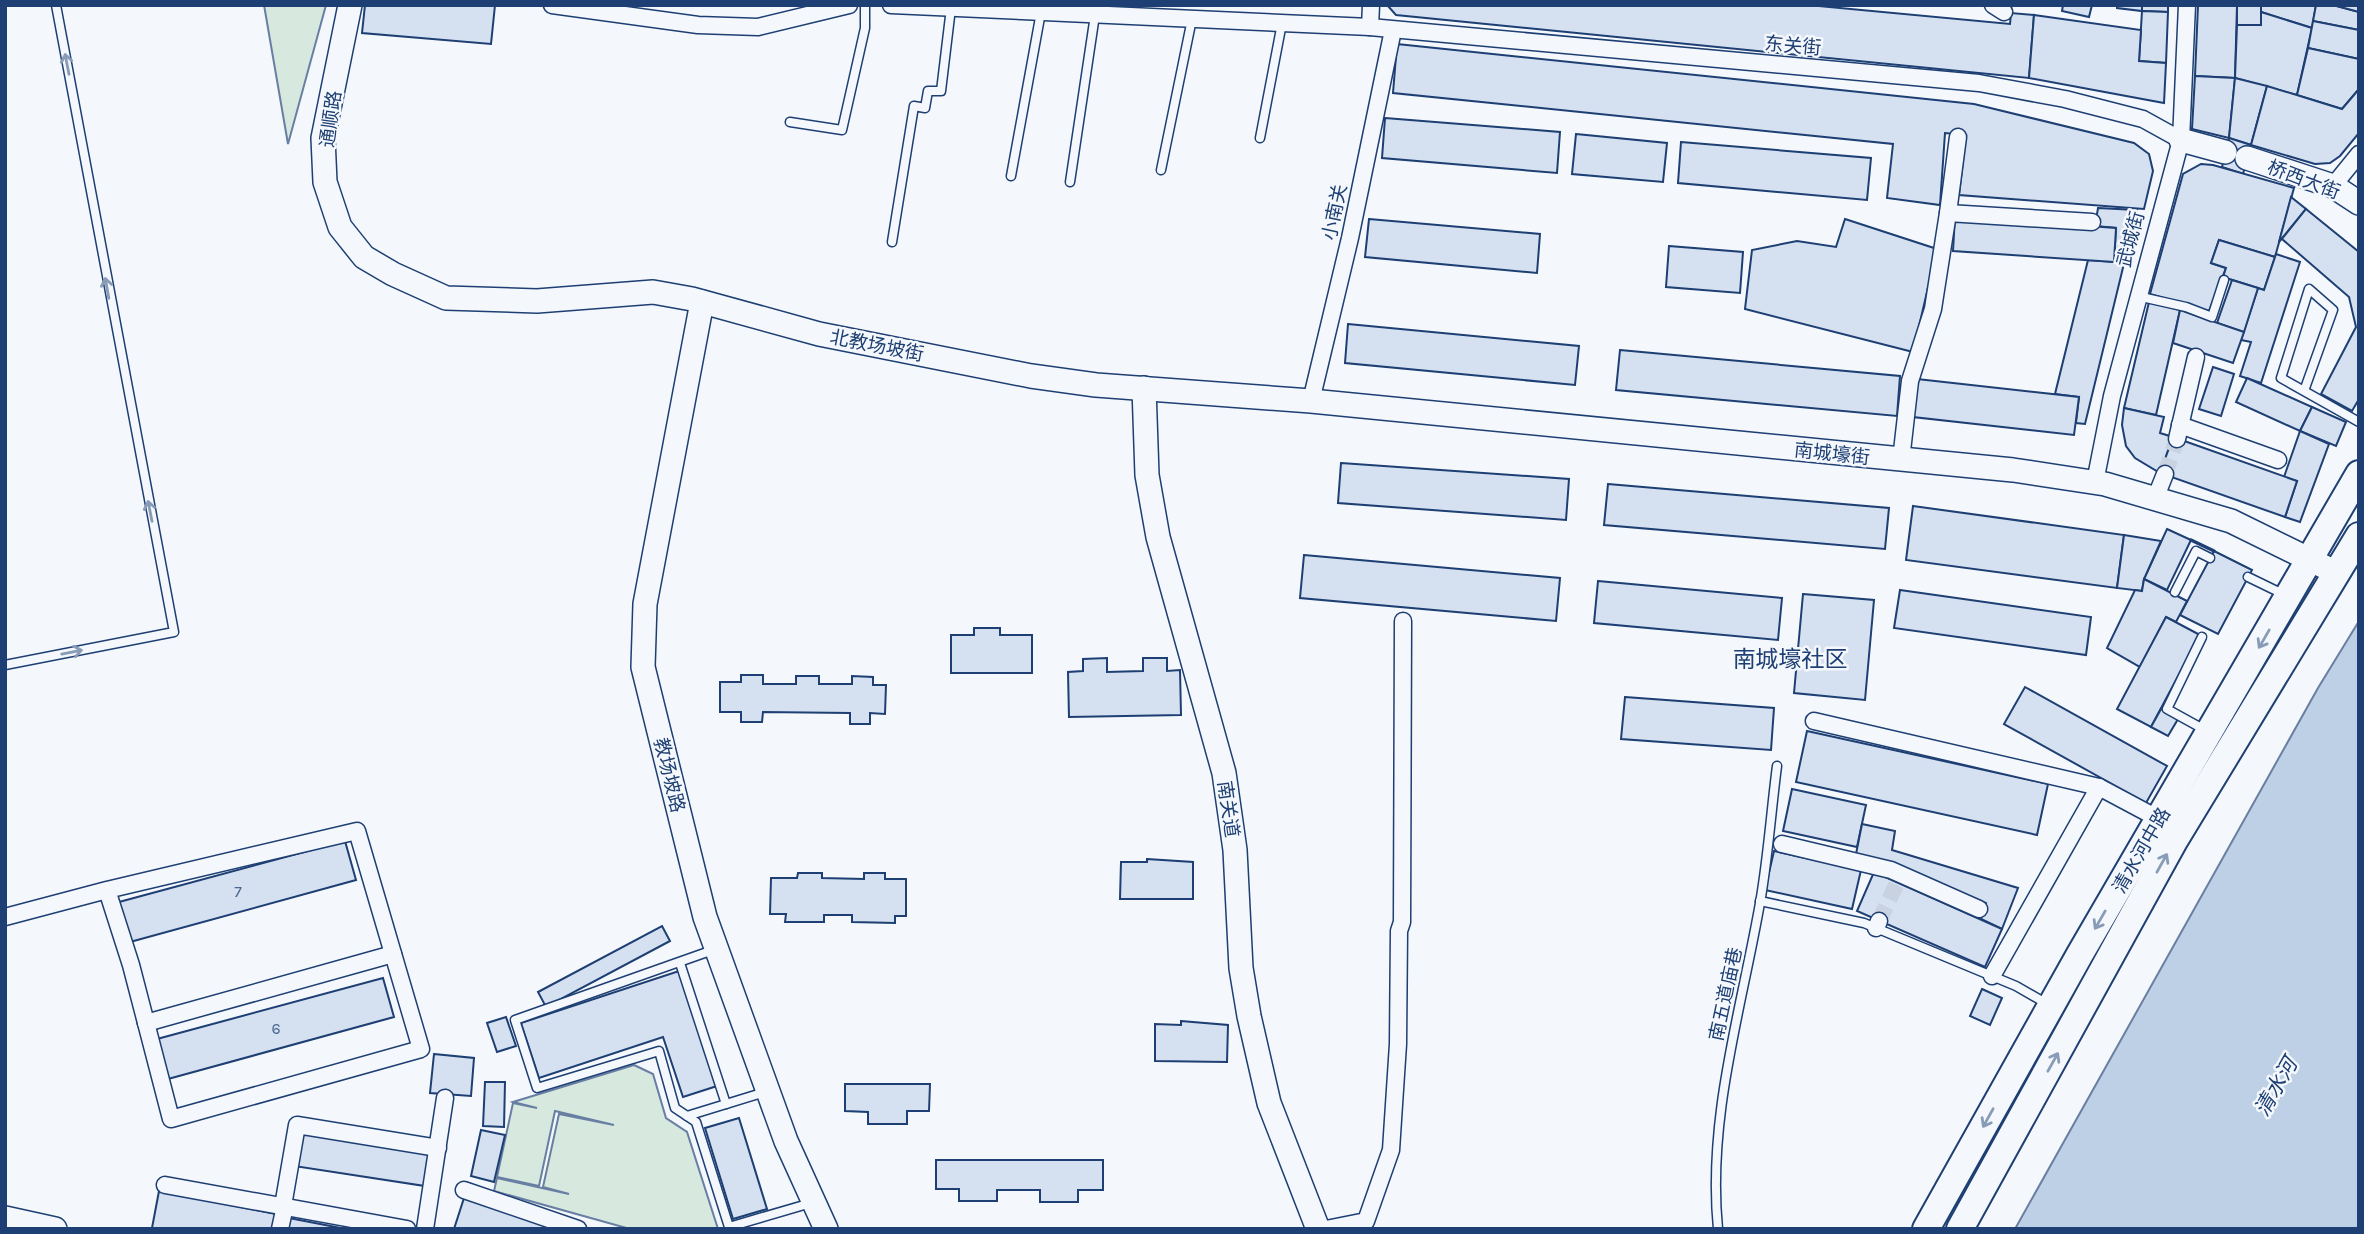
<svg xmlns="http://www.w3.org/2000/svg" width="2364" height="1234" viewBox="0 0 2364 1234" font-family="Karla,'Noto Sans SC',sans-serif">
	<rect width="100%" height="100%" fill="#f4f7fb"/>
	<!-- green -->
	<g fill="#d7e8df" stroke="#687fa3" stroke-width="2">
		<polygon points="264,5 326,5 288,144"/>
		<polygon points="634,1065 653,1074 666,1118 687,1132 718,1229 630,1229 494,1191 497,1178 569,1194 543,1187 559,1114 614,1125 555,1111 539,1186 497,1177 513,1103 537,1108 513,1102"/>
	</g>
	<!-- water -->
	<polygon fill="#bed0e5" stroke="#687fa3" stroke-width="2" points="2359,621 2359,1229 2015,1229 2318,688"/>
	<!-- building -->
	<g fill="#d5e0f0" stroke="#1d3f73" stroke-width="2">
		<polygon points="365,5 495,5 491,44 362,33"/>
		<polygon points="1387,5 1808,5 2010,24 2011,13 2034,15 2029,78 1396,15"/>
		<polygon points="2063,5 2092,5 2089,17 2062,11"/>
		<polygon points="2117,5 2142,5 2142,11 2117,8"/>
		<polygon points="2142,5 2168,5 2168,12 2142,11"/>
		<polygon points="2198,5 2237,5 2235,78 2195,76"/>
		<rect x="2237" y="5" width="24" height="20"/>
		<polygon points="2261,5 2316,5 2312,28 2261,12"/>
		<polygon points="2316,5 2333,5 2359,12 2359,30 2313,21"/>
		<polygon points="2333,5 2359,5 2359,12"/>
		<polygon points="2142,11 2168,12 2166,63 2139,61"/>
		<polygon points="2261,12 2312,28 2297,95 2235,78 2237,25 2261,25"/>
		<polygon points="2034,15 2141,30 2139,61 2166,63 2164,103 2029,78"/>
		<polygon points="2313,21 2359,30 2359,59 2308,48"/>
		<polygon points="1397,44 1974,104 2134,143 2149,154 2153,171 2144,209 1959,195 1966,135 1945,133 1940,205 1887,198 1893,144 1393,93"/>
		<polygon points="2308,48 2359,59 2359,89 2342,109 2297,95"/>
		<polygon points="2195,76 2235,78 2229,138 2192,129"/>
		<polygon points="2235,78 2267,86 2251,145 2229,138"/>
		<polygon points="2267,86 2342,109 2359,89 2359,133 2340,156 2330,163 2315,164 2251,145"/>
		<polygon points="1385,118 1560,132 1557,173 1382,158"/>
		<polygon points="1576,134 1667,143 1663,182 1572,174"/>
		<polygon points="2229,138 2251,145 2243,174 2222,167"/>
		<polygon points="1681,142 1871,158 1867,200 1678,183"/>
		<polygon points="2201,164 2213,165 2294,188 2275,257 2219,240 2211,263 2226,268 2209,311 2150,294 2183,174"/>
		<polygon points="2291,197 2306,209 2279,242"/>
		<polygon points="2098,208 2137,210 2085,424 2076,423 2079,397 2055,394 2088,260 2114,262 2116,228 2095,226"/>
		<polygon points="2306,209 2359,252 2359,399 2352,411 2321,394 2356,327 2349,297 2282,239"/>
		<polygon points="1955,216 2116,228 2114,262 1953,251"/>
		<polygon points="1369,219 1540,234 1537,273 1365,257"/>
		<polygon points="1845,219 1937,249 1913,352 1745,309 1752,250 1797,241 1836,247"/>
		<polygon points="2219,240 2275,257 2264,290 2223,277 2226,268 2211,263"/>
		<polygon points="1669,246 1743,252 1740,293 1666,287"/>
		<polygon points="2276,254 2300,262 2261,383 2240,376 2251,342 2241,340 2258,288 2264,290"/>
		<polygon points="2232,280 2258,288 2244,332 2217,323"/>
		<polygon points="2149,302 2180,310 2156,415 2124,408"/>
		<polygon points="2180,310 2244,332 2233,363 2173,343"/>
		<polygon points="1348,324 1579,346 1575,385 1345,363"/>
		<polygon points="1620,350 1900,376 1897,416 1616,390"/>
		<polygon points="2213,367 2234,374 2221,416 2199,409"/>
		<polygon points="2247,378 2312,407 2300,431 2236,402"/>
		<polygon points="1917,379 2079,397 2074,435 1913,417"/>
		<polygon points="2312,407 2346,422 2336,446 2300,431"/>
		<polygon points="2124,408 2164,417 2160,433 2173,437 2160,473 2135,458 2126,446 2122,425"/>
		<polygon points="2300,431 2329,444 2300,522 2285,517 2297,481 2284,477"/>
		<polygon points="2173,437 2297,481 2285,517 2160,473"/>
		<polygon points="1341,463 1569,479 1566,520 1338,503"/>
		<polygon points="1608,484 1889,508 1885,549 1604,525"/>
		<polygon points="1913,506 2124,535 2117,588 1906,560"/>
		<polygon points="2167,529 2191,540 2167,590 2144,579"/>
		<polygon points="2124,535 2161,541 2144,579 2142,591 2117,588"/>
		<polygon points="2214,551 2252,570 2218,634 2180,615"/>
		<polygon points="1304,555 1560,578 1556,621 1300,598"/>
		<polygon points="2144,579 2187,601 2176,622 2166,617 2140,667 2107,648 2135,590 2142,591"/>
		<polygon points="1598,581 1782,598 1778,640 1594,623"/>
		<polygon points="1900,590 2091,617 2086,655 1894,628"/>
		<polygon points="1803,594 1874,600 1865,700 1794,693"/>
		<polygon points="2166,617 2200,635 2151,727 2117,709"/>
		<polygon points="974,628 1000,628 1000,635 1032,635 1032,673 951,673 951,635 974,635"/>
		<polygon points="1107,658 1107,672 1143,671 1143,658 1167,658 1167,671 1180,670 1181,715 1069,717 1068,672 1083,671 1083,659"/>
		<polygon points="741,675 763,675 763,684 796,684 796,676 819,676 819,684 852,684 852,676 873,677 873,685 886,685 885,714 870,713 870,724 850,724 850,713 763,712 762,722 741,722 741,712 720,712 720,682 741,682"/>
		<polygon points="2025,687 2167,766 2146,803 2004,724"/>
		<polygon points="1625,697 1774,708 1771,750 1621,739"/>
		<polygon points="2161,709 2178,719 2168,736 2151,727"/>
		<polygon points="1807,731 2048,784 2037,835 1796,782"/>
		<polygon points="1792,789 1866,805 1857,847 1783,831"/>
		<polygon points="1862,824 1895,831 1892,850 2018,888 2002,929 1981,919 1986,903 1856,854"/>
		<polygon points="345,841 356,880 130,942 119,902"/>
		<polygon points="1774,851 1861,870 1852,909 1765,890"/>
		<polygon points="1147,859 1193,862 1193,899 1120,899 1121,862 1147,862"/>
		<polygon points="1874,872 2002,929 1985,967 1857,911"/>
		<polygon points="798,873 822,873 822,878 864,879 864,873 885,873 885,879 906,879 906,916 895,916 895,923 852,922 852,915 824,915 824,922 785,922 786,914 770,914 771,878 797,878"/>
		<polygon points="662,926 670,941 546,1007 538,992"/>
		<polygon points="679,971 717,1086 683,1097 663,1037 539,1078 521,1023"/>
		<polygon points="383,978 394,1017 168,1079 157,1039"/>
		<polygon points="1982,989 2002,998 1990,1025 1970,1016"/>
		<polygon points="506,1017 516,1046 497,1052 487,1023"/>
		<polygon points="1181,1021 1228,1025 1227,1062 1155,1061 1155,1024 1181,1025"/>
		<polygon points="434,1054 474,1058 471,1096 430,1093"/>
		<polygon points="485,1082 505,1082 504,1127 483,1126"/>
		<polygon points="845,1084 930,1084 929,1111 907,1111 907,1124 868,1124 868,1112 845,1111"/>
		<polygon points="739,1118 767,1209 733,1219 705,1128"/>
		<polygon points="299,1130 431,1150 425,1186 294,1166"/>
		<polygon points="481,1130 505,1135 494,1182 471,1176"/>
		<polygon points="936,1160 1103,1160 1103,1190 1078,1190 1078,1202 1040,1202 1040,1190 997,1190 997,1201 959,1201 959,1189 936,1189"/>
		<polygon points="159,1191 276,1214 273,1229 152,1228"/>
		<polygon points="464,1198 562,1229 454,1229"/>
		<polygon points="289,1218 346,1229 287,1229"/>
	</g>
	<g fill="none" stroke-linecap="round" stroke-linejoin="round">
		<!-- street-tunnel -->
		<g stroke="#c9d2e0" stroke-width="16" stroke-dasharray="16 8" stroke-linecap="butt">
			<polyline points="2165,474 2177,439"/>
			<polyline points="1879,921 1897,883"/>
		</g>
		<defs>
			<g id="lane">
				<polyline points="790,122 842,130 865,28 865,5"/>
				<polyline points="1260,138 1282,23"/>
				<polyline points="1161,170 1192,19"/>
				<polyline points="1011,176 1041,12"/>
				<polyline points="1070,182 1095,15"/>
				<polyline points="892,242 914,106 925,108 928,91 941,91 951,8"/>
				<polyline points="2137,296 2186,307 2212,317 2224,280"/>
				<polyline points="2304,391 2333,310 2309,289 2281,378 2359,422"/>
				<polyline points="2248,577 2283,594"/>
				<polyline points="2175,592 2196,551 2210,558"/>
				<polyline points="2202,637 2167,709 2205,730"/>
				<polyline points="5,665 174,632 56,5"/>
				<polyline points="1760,901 1864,923 2016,986 2049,1005"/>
				<polyline points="713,950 515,1020 537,1088 659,1051 675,1108 696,1122 729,1227 811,1203"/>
				<polyline points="680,963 726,1104"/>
				<polyline points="687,1116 765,1092"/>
				<path d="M1718,1229C1707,1119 1741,1011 1760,903C1768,858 1771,812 1777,766"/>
			</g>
			<g id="street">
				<polyline points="552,5 698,25 758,27 849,5"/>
				<polyline points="891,5 1370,27 1979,83 2065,99 2143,119 2181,140"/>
				<polyline points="1993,5 2004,12"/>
				<polyline points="1370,27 1371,5"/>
				<polyline points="2333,186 2359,154"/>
				<polyline points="1948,213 1958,137"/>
				<polyline points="1311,401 1350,238 1393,30"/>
				<polyline points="2180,425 2278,460"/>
				<polyline points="2177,439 2196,357"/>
				<polyline points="1901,460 1910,381 1933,309 1948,213 2092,222"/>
				<polyline points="2095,482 2112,396 2181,140 2187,5"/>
				<polyline points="2155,499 2165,474"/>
				<polyline points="1814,721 2099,787 2159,819"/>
				<polyline points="1782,844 1891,870 1979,909"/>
				<polyline points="5,917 107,890 357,831 421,1049 171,1119 131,965 107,890"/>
				<polyline points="1876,928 1879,921"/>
				<polyline points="1992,976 2099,787"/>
				<polyline points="146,1023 393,954"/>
				<polyline points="165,1185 407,1229"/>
				<polyline points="464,1190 578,1229"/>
				<polyline points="283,1206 297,1125 438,1148"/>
				<polyline points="280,1229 285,1206"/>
				<polyline points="425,1229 445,1098"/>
				<polyline points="1326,1229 1366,1221 1391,1150 1398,1044 1399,931 1402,922 1403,621"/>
			</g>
			<g id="secondary">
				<polyline points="350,5 323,138 325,182 340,227 364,257 393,274 446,298 537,301 653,292 692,299 819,334 1031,376 1096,385 1311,401 2013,470 2105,484 2231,521 2337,573"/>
				<polyline points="2181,140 2225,152"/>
				<polyline points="2247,158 2333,186 2359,203"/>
				<polyline points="702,302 645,604 643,667 705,917 786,1141 826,1229"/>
				<polyline points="1144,388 1147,475 1158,537 1224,773 1235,850 1241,968 1249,1016 1269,1103 1318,1229"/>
				<polyline points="5,1218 55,1229"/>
			</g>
			<g id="primary">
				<polyline points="1926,1229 2080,954 2359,474"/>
				<polyline points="1960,1229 2174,841 2359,536"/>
			</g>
		</defs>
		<!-- lane casing -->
		<use href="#lane" stroke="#1d3f73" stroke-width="11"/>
		<!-- street casing -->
		<use href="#street" stroke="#1d3f73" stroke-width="19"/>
		<!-- secondary casing -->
		<use href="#secondary" stroke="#1d3f73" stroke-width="26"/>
		<!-- primary casing -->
		<use href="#primary" stroke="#1d3f73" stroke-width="30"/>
		<!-- lane -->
		<use href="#lane" stroke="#f4f7fb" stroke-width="8"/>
		<!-- street -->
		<use href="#street" stroke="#f4f7fb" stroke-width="16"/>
		<!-- secondary -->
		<use href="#secondary" stroke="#f4f7fb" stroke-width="23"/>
		<!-- primary -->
		<use href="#primary" stroke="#f4f7fb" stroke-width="26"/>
		<!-- wall -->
		<polyline stroke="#1d3f73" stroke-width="3.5" points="2191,540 2214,551"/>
	</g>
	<!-- one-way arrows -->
	<defs><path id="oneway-shaft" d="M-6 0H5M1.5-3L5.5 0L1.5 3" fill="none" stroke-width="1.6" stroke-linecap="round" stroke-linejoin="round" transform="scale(1.75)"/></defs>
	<g stroke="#889bb7">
		<use href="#oneway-shaft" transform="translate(67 64) rotate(-101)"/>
		<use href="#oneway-shaft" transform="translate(107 288) rotate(-100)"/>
		<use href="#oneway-shaft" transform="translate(150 511) rotate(-101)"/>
		<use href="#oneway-shaft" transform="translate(2264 639) rotate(120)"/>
		<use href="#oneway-shaft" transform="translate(72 652) rotate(-11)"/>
		<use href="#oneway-shaft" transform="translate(2162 863) rotate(-61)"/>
		<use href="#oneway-shaft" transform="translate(2100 920) rotate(120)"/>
		<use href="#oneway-shaft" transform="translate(2053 1062) rotate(-61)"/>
		<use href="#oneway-shaft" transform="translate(1988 1118) rotate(119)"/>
	</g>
	<g text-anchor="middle" stroke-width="5" stroke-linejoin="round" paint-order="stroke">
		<!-- number labels -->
		<g font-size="16" fill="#4b6792">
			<text x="238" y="897">7</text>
			<text x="276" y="1034">6</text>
		</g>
		<!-- street labels -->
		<g font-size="19" fill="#1d3f73" stroke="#f4f7fb">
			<text transform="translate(1793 45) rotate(5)" y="7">东关街</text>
			<text transform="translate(330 119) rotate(-82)" y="7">通顺路</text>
			<text transform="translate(2304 179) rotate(21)" y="7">桥西大街</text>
			<text transform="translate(1334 212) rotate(-78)" y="7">小南关</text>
			<text transform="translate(2130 239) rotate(-75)" y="7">武城街</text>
			<text transform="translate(877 345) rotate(11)" y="7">北教场坡街</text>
			<text transform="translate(1832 453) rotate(6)" y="7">南城壕街</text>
			<text transform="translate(670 775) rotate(76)" y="7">教场坡路</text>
			<text transform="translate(1229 809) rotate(82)" y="7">南关道</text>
			<text transform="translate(2141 850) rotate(-60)" y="7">清水河中路</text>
			<text transform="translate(1725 994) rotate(-78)" y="7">南五道庙巷</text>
		</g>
		<!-- water labels -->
		<g font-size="21" font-style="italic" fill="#1d3f73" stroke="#f4f7fb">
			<text transform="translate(2276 1087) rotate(-60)" y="7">清水河</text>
		</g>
		<!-- quarter labels -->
		<g font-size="23" fill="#1d3f73" stroke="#f4f7fb">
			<text x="1790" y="667">南城壕社区</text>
		</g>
	</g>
	<!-- border -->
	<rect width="2364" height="1234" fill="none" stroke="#1d3f73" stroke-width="14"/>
</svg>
